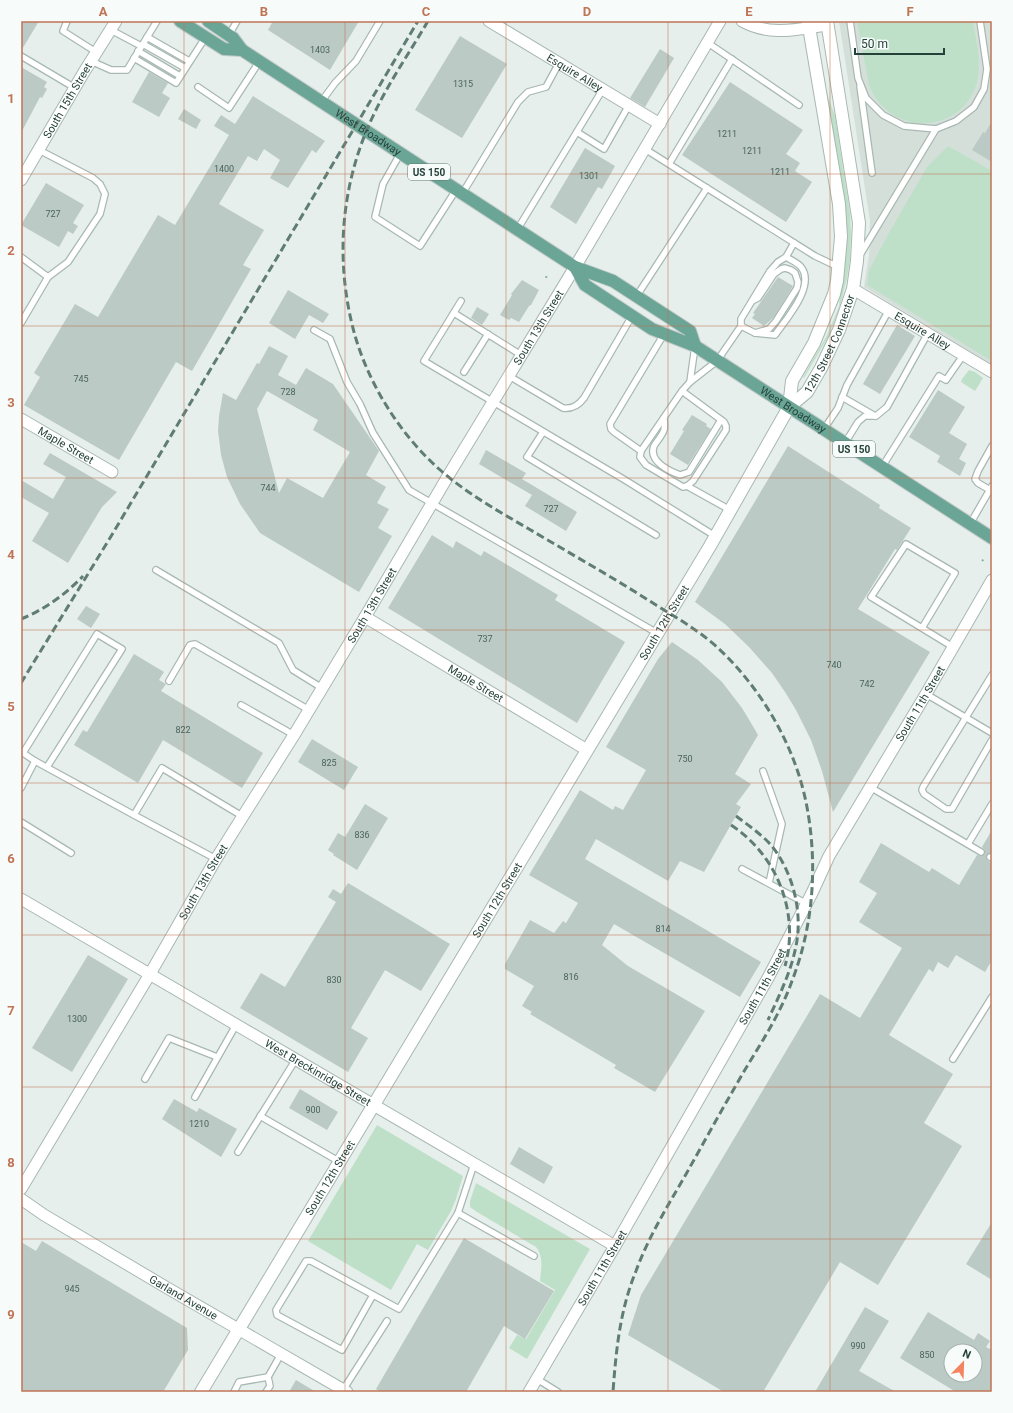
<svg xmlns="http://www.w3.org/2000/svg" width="1013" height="1413" viewBox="0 0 1013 1413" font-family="Roboto,sans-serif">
	<rect width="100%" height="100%" fill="#e6efeb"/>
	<!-- built -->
	<polygon fill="#d4dfda" points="839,21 992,21 992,365 864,287 869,255 870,221"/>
	<!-- green -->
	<g fill="#bfe0c8">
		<path d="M857,21H973C976,40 982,62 977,82C962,136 889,137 869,85Z"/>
		<polygon points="817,40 826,91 835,116 850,213 851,232 850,259 847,278 839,310 828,337 804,378 803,377 826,337 839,307 841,277"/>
		<polygon points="948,146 992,171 992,361 867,285 869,270 890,231 927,167"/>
		<polygon points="969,370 975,372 983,378 975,391 961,382 962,379"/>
		<polygon points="377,1125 463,1176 456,1199 451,1211 428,1250 417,1244 391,1290 308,1241"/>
		<path d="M476,1183L590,1249L527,1359L509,1348L517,1335L526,1339L555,1290L540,1281C541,1269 544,1257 536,1247L477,1212L470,1207V1201Z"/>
	</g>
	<!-- building -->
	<g fill="#bbcac4" fill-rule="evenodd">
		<polygon points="21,21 39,21 21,51"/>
		<polygon points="273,21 359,21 330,70 268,30"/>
		<polygon points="460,36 507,64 462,138 415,110"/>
		<polygon points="660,49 674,58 645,107 630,98"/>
		<polygon points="21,67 47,82 44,87 47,89 42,98 40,97 21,133"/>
		<polygon points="149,72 168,83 162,93 170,98 159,117 132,102"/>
		<polygon points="730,82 803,130 786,154 800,163 795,171 812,182 786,222 682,155"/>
		<polygon points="253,96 325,141 316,153 312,150 288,188 270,178 280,160 264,149 257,161 248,156 219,204 264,230 243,265 251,269 192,371 176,362 119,460 24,405 40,377 34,373 75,304 98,317 158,215 175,225 229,135 214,126 221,115 235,124"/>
		<polygon points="184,109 201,120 196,129 178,119"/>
		<polygon points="992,121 992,162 972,150 983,132 985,133"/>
		<polygon points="585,148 615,166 602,189 598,187 576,224 550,207"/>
		<polygon points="46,183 84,205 73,223 78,226 73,234 68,231 59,247 21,225"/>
		<polygon points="778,277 793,286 774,317 764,326 752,318 755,314 753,313"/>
		<polygon points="522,280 539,290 531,305 529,306 519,322 511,318 509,320 500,315 512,295 511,294"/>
		<polygon points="288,290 329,314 323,323 309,315 295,339 269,323"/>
		<polygon points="477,307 489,314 482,325 471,318"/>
		<polygon points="897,325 915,336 880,394 863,384"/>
		<path d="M269,346L288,356L278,375L296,385L306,368L333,384L379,451L366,475L386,487L377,503L389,509L378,528L392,536L359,592L260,533L240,504L227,477L221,455L218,431L219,416L223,393L236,400L257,363L259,364ZM267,391L318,420L313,430L350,452L323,498L287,478L279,493L257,409Z"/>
		<polygon points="938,390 965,407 949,433 967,444 959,459 966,463 960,476 937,462 940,456 909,437"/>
		<polygon points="692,415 707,424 706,426 711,429 688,465 670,454 684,431 682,430"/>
		<polygon points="788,446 880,505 879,508 911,528 897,550 895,549 858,609 930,652 833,812 822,771 811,740 796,710 785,692 772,673 749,647 725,624 695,602"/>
		<polygon points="486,450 526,473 522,479 577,512 566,531 525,506 532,495 479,464"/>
		<polygon points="50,453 117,492 102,507 68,563 32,541 49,513 21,497 21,480 53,499 66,477 43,464"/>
		<polygon points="432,535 453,548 456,541 481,556 484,551 558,595 555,600 625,642 577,723 388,608"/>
		<polygon points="86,606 100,614 91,628 77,619"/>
		<polygon points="672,642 698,660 722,682 742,708 754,728 758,735 735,774 751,784 736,804 741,807 704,872 680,861 668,881 596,839 585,859 761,962 740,997 614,924 602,945 628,966 705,1011 655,1092 614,1068 616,1065 530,1014 532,1012 522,1006 534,986 505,969 505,964 530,920 554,933 563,921 566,923 578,903 529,875 580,790 613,810 615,806 623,810 646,770 606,747 658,659"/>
		<polygon points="134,654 164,672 159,680 166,684 161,691 263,753 242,788 163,740 138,783 74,745 83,730 87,732"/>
		<polygon points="312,739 358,767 344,790 298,762"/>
		<polygon points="365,804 388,818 357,870 333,855 334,854 328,850 338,833 345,837"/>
		<polygon points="992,830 992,853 988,853 986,857 988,861 992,862 992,960 985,972 956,955 948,968 938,962 933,972 929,969 889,1035 953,1074 924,1123 962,1146 878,1285 840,1262 763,1392 724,1392 628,1335 641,1295 820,994 860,1018 902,948 859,922 877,893 859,882 881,843 929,872 932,868 959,885 977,855 981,856 984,854 985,850 982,847"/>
		<polygon points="348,883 450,944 421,991 385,970 351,1028 368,1038 348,1072 240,1008 261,973 285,987 336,902 328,897 333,889 341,894"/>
		<polygon points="88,955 128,979 72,1072 32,1048"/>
		<polygon points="300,1089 338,1112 327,1130 289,1108"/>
		<polygon points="174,1099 197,1112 199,1108 237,1129 221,1157 162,1119"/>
		<polygon points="519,1147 553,1167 544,1184 510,1164"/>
		<polygon points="992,1222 992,1280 966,1264"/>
		<polygon points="464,1238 554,1291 525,1339 504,1326 466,1392 381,1392 376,1389"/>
		<polygon points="42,1241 187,1328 188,1350 163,1392 21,1392 21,1242 36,1251"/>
		<polygon points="865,1307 889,1321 859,1371 896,1392 815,1392"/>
		<path d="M928,1312L974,1340L978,1333L990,1341L986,1347L992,1350V1392H956L900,1358ZM951,1351H975V1375H951Z"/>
		<polygon points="296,1380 316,1392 289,1392"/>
	</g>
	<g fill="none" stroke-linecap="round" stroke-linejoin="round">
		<defs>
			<g id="service">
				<polyline points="67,21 63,31 96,52"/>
				<polyline points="850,21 858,78 866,98 883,115 904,126 936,129 956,121 974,107 984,89 987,69 980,21"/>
				<polyline points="111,30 141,46"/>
				<polyline points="229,35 237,21"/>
				<polyline points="147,37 189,61"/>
				<polyline points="708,43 799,105"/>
				<polyline points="143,44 185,68"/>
				<polyline points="138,51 180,76"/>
				<polyline points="21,56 75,88"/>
				<polyline points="134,58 176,83 205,38"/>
				<polyline points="91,61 111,70 127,70 157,21"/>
				<polyline points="860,86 872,173"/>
				<polyline points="198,87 229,108 259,62"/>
				<polyline points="321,102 335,83 356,61 380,21"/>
				<polyline points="577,132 604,149 629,105"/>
				<polyline points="645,149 815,256 838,267"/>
				<polyline points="39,150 93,178 100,184 105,194 100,214 68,262 48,277"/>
				<polyline points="400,154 383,184 375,217 420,246 456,190"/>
				<polyline points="669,164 732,59"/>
				<polyline points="462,194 518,102 528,92 546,87 559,63"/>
				<polyline points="517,230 603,89"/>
				<polyline points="860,255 936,129"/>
				<polyline points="21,257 48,277 21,323"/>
				<polyline points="636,297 707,188"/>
				<polyline points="461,301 424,361 625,480 715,536"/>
				<polyline points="752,301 758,298 774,274 781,269 785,268 791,270 795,273 798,282 797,288 776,321 769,329 755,333"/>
				<polyline points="454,313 521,355"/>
				<path d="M741,326L755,333L775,335C786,319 816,286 801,267C798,263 791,260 786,257"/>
				<polyline points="314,330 330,339 347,382 360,404 373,433 409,490 657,633"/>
				<polyline points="464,372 488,334"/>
				<path d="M509,376L563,408C572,409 578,406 584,398L632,316"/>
				<polyline points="690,382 695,346"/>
				<polyline points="682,391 724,422 726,426 726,430 693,481 687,486 683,487 646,465 640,457 641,451 682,391 690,382 717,361 741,326 741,319 770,271 778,262 786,257 794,243"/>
				<polyline points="842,397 875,416"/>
				<path d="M664,418C664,422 665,427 664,430C662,436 657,441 654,446C648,461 669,471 680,475L689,472L721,420"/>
				<polyline points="824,429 838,408 847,385 889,310"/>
				<polyline points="543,432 527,457 656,535"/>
				<polyline points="845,443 858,422 865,416 876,416 887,407 928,333"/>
				<polyline points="641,451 614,432 611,429 610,424 664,334"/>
				<polyline points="882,467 939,376 946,380 964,354"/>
				<polyline points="687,486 730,510"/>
				<polyline points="990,490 978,483 975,479 978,471 992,446"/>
				<polyline points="970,524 992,486"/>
				<polyline points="156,570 279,643 293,670 322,688"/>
				<polyline points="922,628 955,573 906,544 871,597 953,647"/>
				<polyline points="992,675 923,787 922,790 924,794 946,809 952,809 992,740"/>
				<polyline points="169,681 190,645 195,644 309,710"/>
				<polyline points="926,694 992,733"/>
				<polyline points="241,705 294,735"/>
				<polyline points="47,767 122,649 97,634 23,753 35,761 134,815"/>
				<polyline points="763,771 782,824 769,883"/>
				<polyline points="870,787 981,852"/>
				<polyline points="21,788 35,761"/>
				<polyline points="21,822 71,853"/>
				<polyline points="968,844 992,804"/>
				<polyline points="990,857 992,858"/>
				<polyline points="216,859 134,815 162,768 242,816"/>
				<polyline points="742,869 807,904"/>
				<polyline points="953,1059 992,997"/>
				<polyline points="145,1079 169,1038 217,1057"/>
				<polyline points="195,1097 236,1025"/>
				<polyline points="260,1116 340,1162"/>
				<polyline points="238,1152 296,1059"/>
				<polyline points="458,1213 534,1256"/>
				<polyline points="373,1295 342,1350 277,1315 276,1310 306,1261 311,1261 399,1309 458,1213 474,1164"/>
				<polyline points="537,1379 558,1392"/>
				<polyline points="343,1390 387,1321"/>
				<polyline points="234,1392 239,1382 268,1377 281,1354"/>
				<polyline points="266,1392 270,1386 268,1377"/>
			</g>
			<g id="minor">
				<path id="s1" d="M489,21L660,124"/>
				<path d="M742,21C771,37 798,29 827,25"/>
				<path id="s2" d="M21,180L84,72L116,21"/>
				<path id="s3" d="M853,289L992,372"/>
				<path id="s4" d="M21,419L112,472"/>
				<path id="s5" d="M365,617L587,750"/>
				<path id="s6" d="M21,899L615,1246"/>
				<path id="s7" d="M21,1189L150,974L216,859L294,735L365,617L451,471L575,267L720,21"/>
				<path id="s8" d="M21,1199L44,1215L169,1289L347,1392"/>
				<path id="s9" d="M529,1392L615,1246L768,978L812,893L829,856L926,694L992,580"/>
			</g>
			<g id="tertiary">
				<polyline points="789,407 792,381 814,343 834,294 837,281 841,237 839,204 808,21"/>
				<path id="s10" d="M201,1392L710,546L789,407L807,392L821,368L839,330L853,289L857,261L859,223L827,21"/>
			</g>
			<g id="primary">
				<polyline points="180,21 224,49 242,50"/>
				<path id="s11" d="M208,21L233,38L242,50L575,267L613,281L690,331L695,346"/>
				<path id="s12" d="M575,267L585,285L652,329L695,346L992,538"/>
			</g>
		</defs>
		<!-- service casing -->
		<use href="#service" stroke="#a8b8b2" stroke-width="8"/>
		<!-- minor casing -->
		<use href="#minor" stroke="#a8b8b2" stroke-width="13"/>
		<!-- tertiary casing -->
		<use href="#tertiary" stroke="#a8b8b2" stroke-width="14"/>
		<!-- primary casing -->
		<use href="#primary" stroke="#c2cac8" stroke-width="14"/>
		<!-- path -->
		<g stroke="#86b3a5" stroke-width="2" stroke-dasharray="2 3" stroke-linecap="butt">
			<polyline points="546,278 547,275"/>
			<polyline points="982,561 985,558"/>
		</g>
		<!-- service -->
		<use href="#service" stroke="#fff" stroke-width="5.5"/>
		<!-- minor -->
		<use href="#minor" stroke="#fff" stroke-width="11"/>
		<!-- tertiary -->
		<use href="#tertiary" stroke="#fff" stroke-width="12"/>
		<!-- primary -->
		<use href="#primary" stroke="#6aa596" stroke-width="12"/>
		<!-- rail -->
		<g stroke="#5f7d75" stroke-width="3" stroke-dasharray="8 4" stroke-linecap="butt">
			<path d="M428,21C410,52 389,82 374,114C340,184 334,264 356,339C371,388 401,435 439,469C466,493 498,511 529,529C571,554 614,578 656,605C677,618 698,630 717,647C761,688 794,744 806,802C818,862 814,924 792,981C781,1012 763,1040 746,1068C725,1104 705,1140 685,1176C667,1207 648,1238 636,1271C620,1310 616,1350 613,1392"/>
			<path d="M21,619C44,610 66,594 83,576"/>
			<polyline points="21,683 110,538 418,21"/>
			<path d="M736,816C748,825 761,834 771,845C793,872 803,912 796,946C791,972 779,996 768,1020"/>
			<path d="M731,825C777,855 800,913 785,966"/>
		</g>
	</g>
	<!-- grid -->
	<path fill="none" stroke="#c07456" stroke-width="1" stroke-opacity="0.55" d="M184,21V1392M345,21V1392M506,21V1392M668,21V1392M830,21V1392M21,174H992M21,326H992M21,478H992M21,630H992M21,783H992M21,935H992M21,1087H992M21,1239H992"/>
	<g text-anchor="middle" stroke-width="3" stroke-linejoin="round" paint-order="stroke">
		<!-- number labels -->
		<g font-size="9" fill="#4a645c">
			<text x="320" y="53">1403</text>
			<text x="463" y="87">1315</text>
			<text x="727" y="137">1211</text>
			<text x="752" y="154">1211</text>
			<text x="224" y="172">1400</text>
			<text x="780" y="175">1211</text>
			<text x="589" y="179">1301</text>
			<text x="53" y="217">727</text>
			<text x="81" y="382">745</text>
			<text x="288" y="395">728</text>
			<text x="268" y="491">744</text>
			<text x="551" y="512">727</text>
			<text x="485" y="642">737</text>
			<text x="834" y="668">740</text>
			<text x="867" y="687">742</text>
			<text x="183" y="733">822</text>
			<text x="685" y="762">750</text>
			<text x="329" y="766">825</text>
			<text x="362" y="838">836</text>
			<text x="663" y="932">814</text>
			<text x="571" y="980">816</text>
			<text x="334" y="983">830</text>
			<text x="77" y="1022">1300</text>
			<text x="313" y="1113">900</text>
			<text x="199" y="1127">1210</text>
			<text x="72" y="1292">945</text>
			<text x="858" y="1349">990</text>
			<text x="927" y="1358">850</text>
		</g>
		<!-- shield labels -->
		<g fill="#f7fbf9" stroke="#637a73" stroke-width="1">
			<rect x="408" y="164" width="42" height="16" rx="3"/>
			<rect x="833" y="441" width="42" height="16" rx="3"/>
		</g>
		<g font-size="10" font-weight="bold" fill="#24423a">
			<text x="429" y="176">US 150</text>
			<text x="854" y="453">US 150</text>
		</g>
		<!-- street labels -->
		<g font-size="11" fill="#24423a" stroke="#f7fbf9">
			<text dy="4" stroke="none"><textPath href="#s1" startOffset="100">Esquire Alley</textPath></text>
			<text dy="4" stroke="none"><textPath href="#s2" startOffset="92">South 15th Street</textPath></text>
			<text dy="4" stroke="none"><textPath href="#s11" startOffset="196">West Broadway</textPath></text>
			<text dy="4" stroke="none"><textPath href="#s7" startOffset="1005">South 13th Street</textPath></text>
			<text dy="4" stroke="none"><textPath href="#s3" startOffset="81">Esquire Alley</textPath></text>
			<text dy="4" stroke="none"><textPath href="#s10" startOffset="1224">12th Street Connector</textPath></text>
			<text dy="4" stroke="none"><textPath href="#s12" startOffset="264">West Broadway</textPath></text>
			<text dy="4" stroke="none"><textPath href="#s4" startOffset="52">Maple Street</textPath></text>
			<text dy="4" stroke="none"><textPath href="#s7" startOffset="681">South 13th Street</textPath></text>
			<text dy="4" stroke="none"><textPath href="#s10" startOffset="898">South 12th Street</textPath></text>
			<text dy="4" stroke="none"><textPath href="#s5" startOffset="129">Maple Street</textPath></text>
			<text dy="4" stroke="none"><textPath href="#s9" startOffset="792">South 11th Street</textPath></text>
			<text dy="4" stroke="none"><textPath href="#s7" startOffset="357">South 13th Street</textPath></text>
			<text dy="4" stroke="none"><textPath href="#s10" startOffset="574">South 12th Street</textPath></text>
			<text dy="4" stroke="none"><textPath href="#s9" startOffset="468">South 11th Street</textPath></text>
			<text dy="4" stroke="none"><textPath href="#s6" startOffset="344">West Breckinridge Street</textPath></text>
			<text dy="4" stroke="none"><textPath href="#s10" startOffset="250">South 12th Street</textPath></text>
			<text dy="4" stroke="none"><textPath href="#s9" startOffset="144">South 11th Street</textPath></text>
			<text dy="4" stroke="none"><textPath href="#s8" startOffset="190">Garland Avenue</textPath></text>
		</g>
	</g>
	<!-- border -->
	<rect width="1013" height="1413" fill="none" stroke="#f7fbf9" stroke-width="44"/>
	<!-- north arrow -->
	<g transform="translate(963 1363) rotate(23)"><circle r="19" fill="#f7fbf9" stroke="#a3b1ad"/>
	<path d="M0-3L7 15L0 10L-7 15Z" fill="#f4845f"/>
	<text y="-6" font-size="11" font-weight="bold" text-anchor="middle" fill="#24423a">N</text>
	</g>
	<!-- scale -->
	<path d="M855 48v6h89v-6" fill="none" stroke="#24423a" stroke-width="2"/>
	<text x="861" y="48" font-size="12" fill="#24423a" stroke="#f7fbf9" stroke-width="3" paint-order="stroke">50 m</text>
	<rect x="22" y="22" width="969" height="1369" fill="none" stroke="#c07456" stroke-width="1.5"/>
	<g font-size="13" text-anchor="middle" font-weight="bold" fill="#c07456">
		<text x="103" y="16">A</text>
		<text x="264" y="16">B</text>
		<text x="426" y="16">C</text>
		<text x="587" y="16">D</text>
		<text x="749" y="16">E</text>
		<text x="910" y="16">F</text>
		<text x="11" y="103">1</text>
		<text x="11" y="255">2</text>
		<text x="11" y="407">3</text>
		<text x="11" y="559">4</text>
		<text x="11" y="711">5</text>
		<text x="11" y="863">6</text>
		<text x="11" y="1015">7</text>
		<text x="11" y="1167">8</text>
		<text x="11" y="1319">9</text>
	</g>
</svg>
